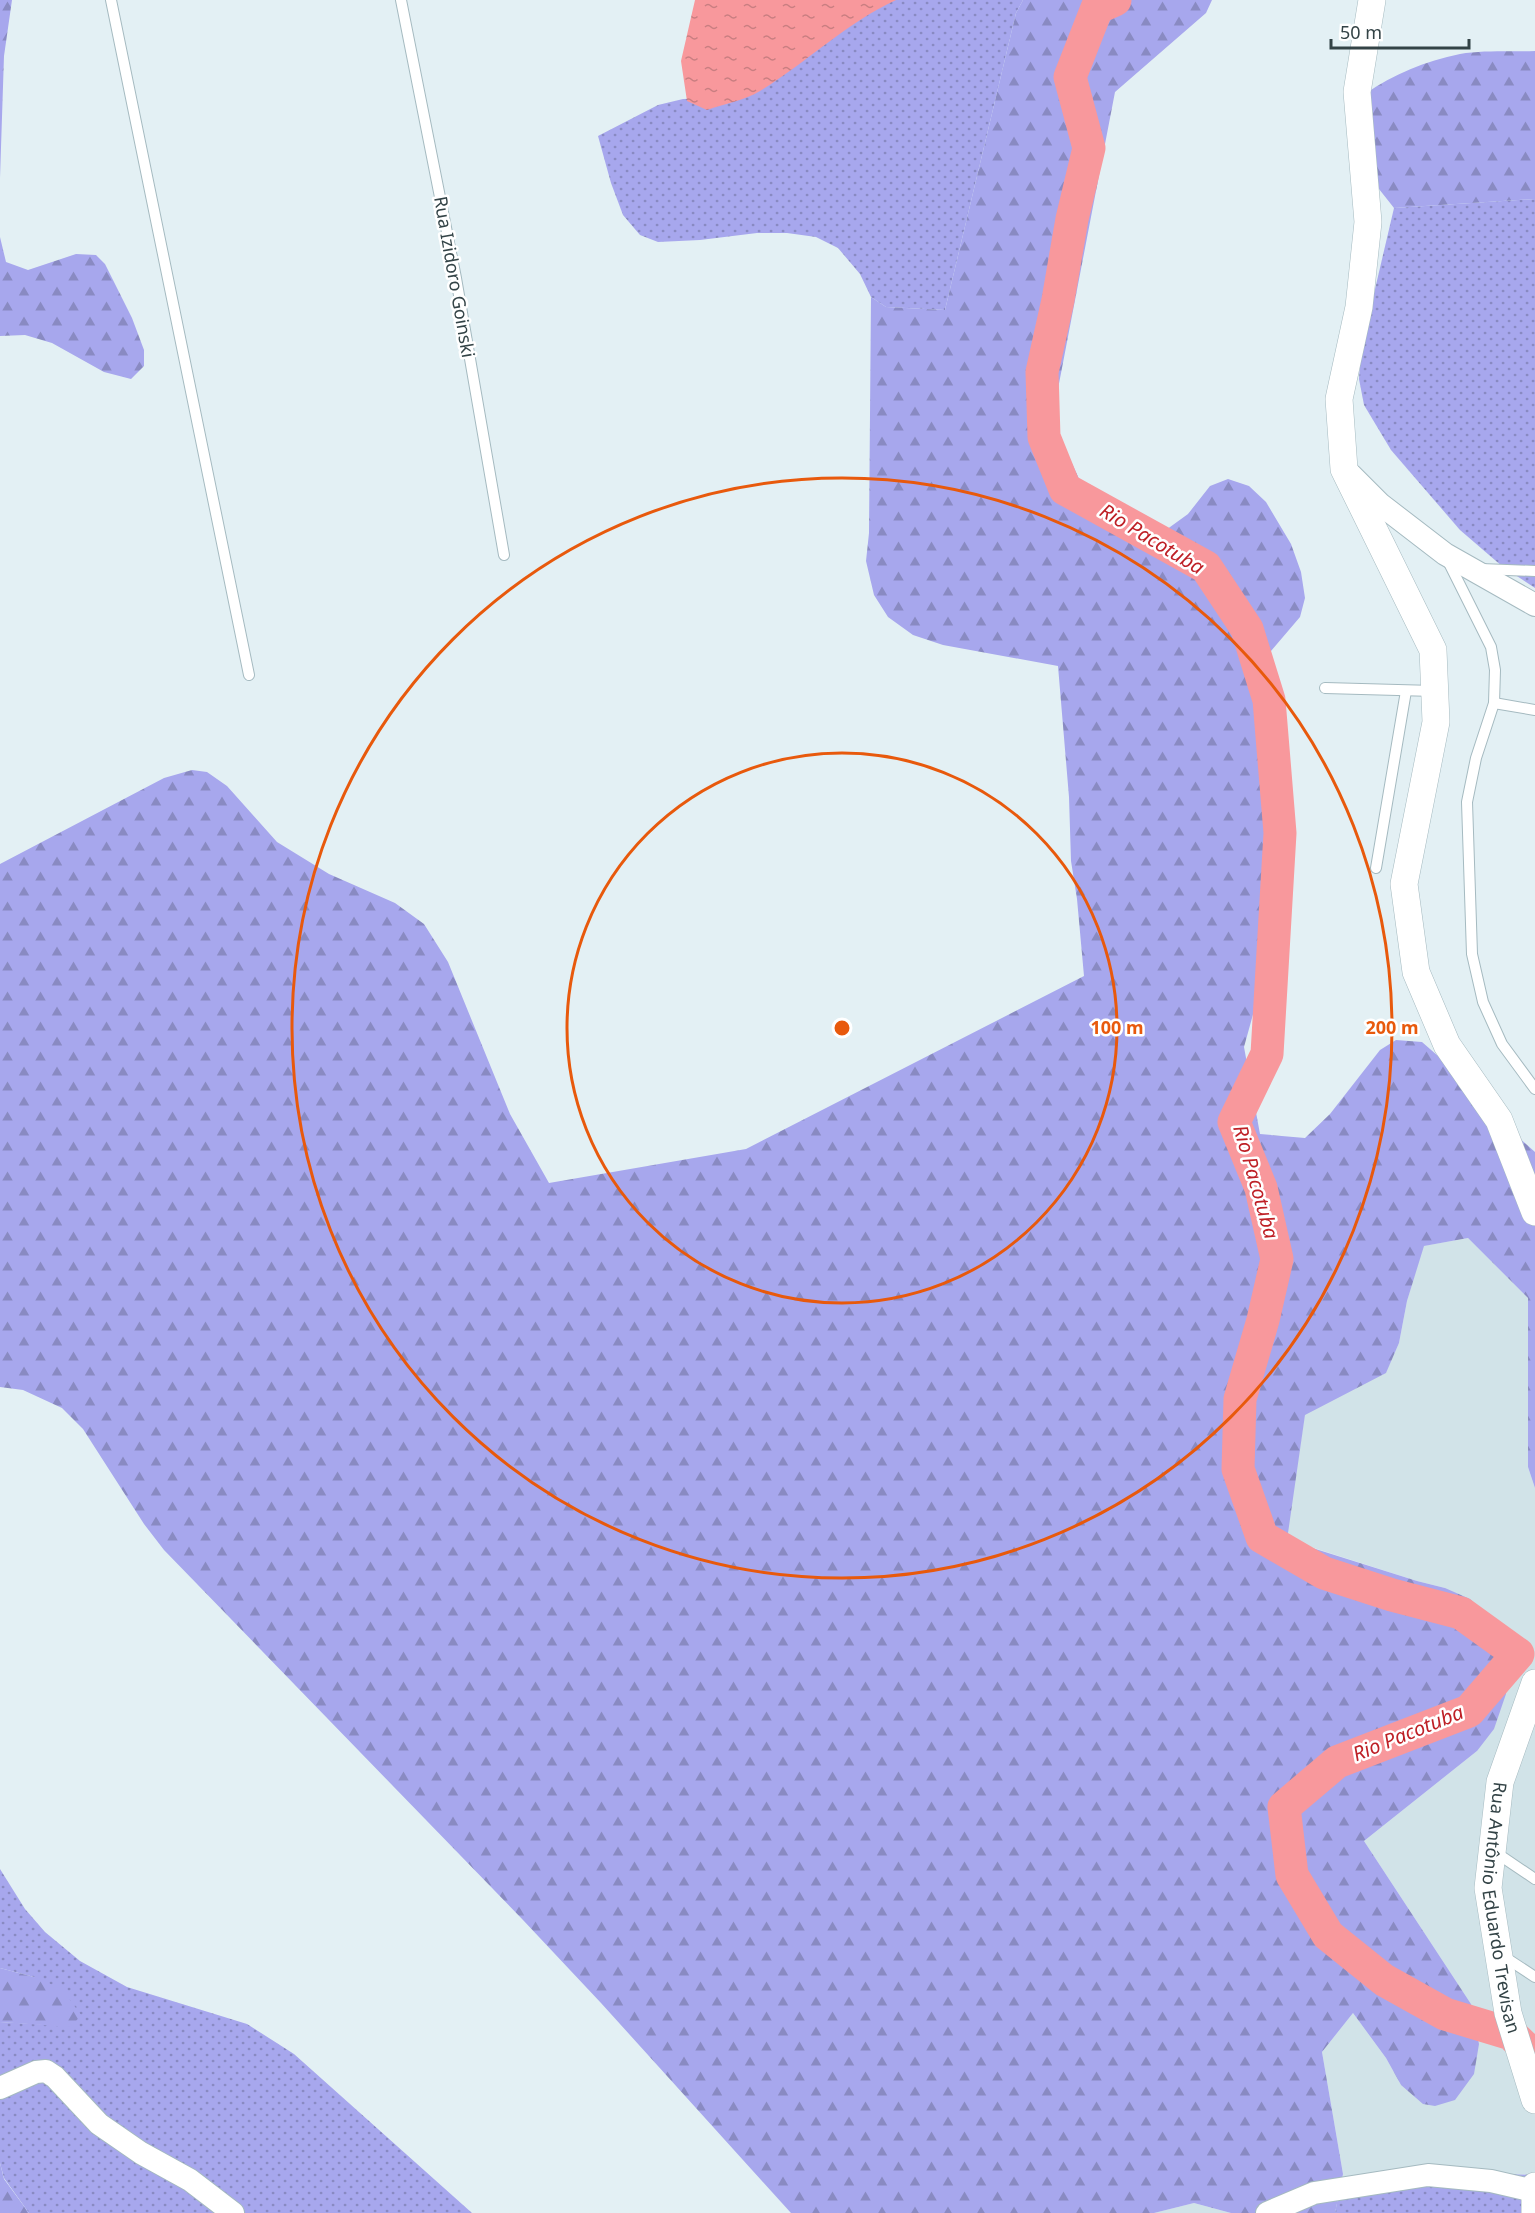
<svg xmlns="http://www.w3.org/2000/svg" width="1535" height="2213" viewBox="0 0 1535 2213" font-family="'Noto Sans',sans-serif">
	<defs>
		<pattern id="grass-dots" width="8" height="8" patternUnits="userSpaceOnUse" patternTransform="scale(1.5)"><rect width="8" height="8" fill="#a7a7ed"/><path d="M2 2h.1M6 6h.1" fill="none" stroke="#898ac2" stroke-width="1.8" stroke-linecap="round"/></pattern>
		<pattern id="forest-firs" width="22" height="20" patternUnits="userSpaceOnUse" patternTransform="scale(1.5)"><rect width="22" height="20" fill="#a7a7ed"/><path d="M5 1l3.5 6h-7zM16 11l3.5 6h-7z" fill="#898ac2"/></pattern>
		<pattern id="water-ripples" width="26" height="14" patternUnits="userSpaceOnUse" patternTransform="scale(1.5)"><rect width="26" height="14" fill="#f8989c"/><path d="M2 4q2-2 4 0t4 0M15 11q2-2 4 0t4 0" fill="none" stroke="#c97e81"/></pattern>
	</defs>
	<rect width="100%" height="100%" fill="#e3f0f4"/>
	<!-- residential -->
	<g fill="#d1e3e8">
		<polygon points="1468,1238 1528,1298 1528,1467 1535,1488 1535,2175 1450,2172 1340,2186 1343,2174 1322,2052 1353,2013 1386,2058 1401,2085 1471,2004 1364,1841 1477,1751 1445,1588 1417,1581 1286,1539 1305,1414 1386,1372 1399,1343 1407,1301 1423,1246"/>
		<polygon points="1194,2203 1231,2213 1154,2213"/>
	</g>
	<!-- grass -->
	<g fill="url(#grass-dots)">
		<polygon points="885,0 1023,0 1016,13 945,310 886,307 871,297 860,274 838,248 816,237 787,233 757,233 700,240 658,242 640,235 623,215 611,183 598,136 658,105 683,99 718,98"/>
		<polygon points="1535,199 1535,588 1503,567 1460,530 1391,450 1364,405 1359,379 1361,349 1394,208"/>
		<polygon points="0,1869 25,1909 45,1932 80,1961 127,1987 247,2024 294,2054 472,2213 29,2213 4,2178 0,2163 0,2022 71,2026 34,1977 0,1968"/>
		<polygon points="1450,2172 1535,2175 1535,2213 1335,2213 1340,2186"/>
	</g>
	<!-- forest -->
	<g fill="url(#forest-firs)">
		<polygon points="0,0 12,0 4,56 0,178"/>
		<polygon points="1023,0 1212,0 1206,13 1115,92 1052,420 1097,518 1159,535 1188,514 1210,486 1228,479 1249,486 1266,502 1291,544 1301,572 1305,598 1300,617 1271,651 1258,682 1282,900 1277,951 1257,1000 1244,1047 1260,1134 1305,1138 1330,1114 1380,1050 1396,1040 1422,1042 1438,1056 1460,1085 1535,1152 1535,1488 1528,1467 1528,1298 1468,1238 1424,1246 1407,1301 1399,1343 1386,1373 1305,1415 1287,1540 1417,1581 1445,1588 1470,1599 1491,1618 1503,1644 1507,1665 1506,1694 1494,1729 1477,1751 1364,1841 1471,2004 1479,2044 1474,2074 1455,2100 1435,2106 1423,2104 1401,2085 1386,2058 1353,2013 1322,2052 1343,2174 1335,2213 1231,2213 1194,2203 1154,2213 791,2213 601,2003 523,1920 164,1550 144,1524 83,1429 62,1408 23,1390 0,1387 0,864 164,778 192,770 207,772 227,786 277,842 329,874 395,903 424,924 448,962 510,1114 549,1183 746,1149 1084,976 1077,899 1071,861 1069,797 1058,666 943,645 913,635 888,617 874,595 866,561 869,533 871,297 886,307 945,310 1016,13"/>
		<path d="M1535,51V199L1394,208L1379,189L1365,94C1394,74 1425,61 1460,54C1483,50 1511,52 1535,51Z"/>
		<polygon points="0,237 6,262 28,270 76,254 96,255 105,264 132,318 144,350 144,366 131,379 104,372 52,343 25,335 0,336"/>
		<polygon points="0,1968 34,1977 62,1989 81,2015 71,2027 0,2022"/>
		<polygon points="0,2163 4,2179 29,2213 0,2213"/>
	</g>
	<!-- water -->
	<path fill="url(#water-ripples)" d="M695,0H896C846,23 806,63 760,91C745,100 724,104 707,110L687,101L681,61Z"/>
	<g fill="none" stroke-linecap="round" stroke-linejoin="round">
		<!-- river -->
		<polyline stroke="#f8989c" stroke-width="33" points="1115,0 1097,8 1070,77 1089,148 1072,219 1058,300 1042,372 1044,437 1065,489 1206,567 1247,629 1269,700 1280,833 1267,1054 1234,1122 1261,1188 1277,1259 1263,1320 1240,1399 1238,1469 1262,1537 1324,1573 1392,1595 1461,1613 1518,1654 1469,1711 1337,1762 1284,1807 1292,1875 1328,1935 1384,1980 1445,2014 1511,2034 1534,2056"/>
		<defs>
			<g id="service">
				<polyline points="111,0 249,675"/>
				<polyline points="401,0 456,278 504,555"/>
				<polyline points="1447,559 1491,647 1495,670 1494,703 1476,758 1467,802 1472,954 1483,1002 1502,1044 1535,1089"/>
				<polyline points="1481,569 1535,571"/>
				<polyline points="1325,688 1434,691"/>
				<polyline points="1494,703 1535,710"/>
				<polyline points="1376,868 1406,691"/>
				<polyline points="1495,1852 1535,1879"/>
				<polyline points="1503,1956 1535,1977"/>
			</g>
			<g id="minor">
				<polyline points="1351,475 1380,504 1445,554 1535,605"/>
				<polyline points="0,2088 36,2072 46,2071 55,2077 99,2124 141,2153 190,2180 233,2213"/>
				<polyline points="1267,2213 1314,2193 1428,2175 1491,2181 1534,2191"/>
			</g>
			<g id="tertiary">
				<polyline points="1372,0 1357,92 1368,222 1359,307 1339,399 1344,469 1433,650 1436,722 1404,884 1416,972 1447,1045 1499,1120 1535,1212"/>
				<path id="s1" d="M1535,1683L1500,1782L1488,1888L1508,2013L1535,2100"/>
				<polyline points="1535,2213 1535,2186"/>
			</g>
		</defs>
		<!-- service casing -->
		<use href="#service" stroke="#a5bac0" stroke-width="12"/>
		<!-- minor casing -->
		<use href="#minor" stroke="#a5bac0" stroke-width="24"/>
		<!-- tertiary casing -->
		<use href="#tertiary" stroke="#a5bac0" stroke-width="28"/>
		<!-- service -->
		<use href="#service" stroke="#fff" stroke-width="10"/>
		<!-- minor -->
		<use href="#minor" stroke="#fff" stroke-width="22"/>
		<!-- tertiary -->
		<use href="#tertiary" stroke="#fff" stroke-width="27"/>
	</g>
	<!-- distance rings -->
	<g fill="none" stroke="#e8590c" stroke-width="3">
		<circle cx="842" cy="1028" r="275"/>
		<circle cx="842" cy="1028" r="550"/>
	</g>
	<g text-anchor="middle" stroke-width="5" stroke-linejoin="round" paint-order="stroke">
		<!-- street labels -->
		<g font-size="18" fill="#334346" stroke="#fff">
			<text transform="translate(454 277) rotate(80)" y="6">Rua Izidoro Goinski</text>
			<text dy="6" stroke="none"><textPath href="#s1" startOffset="232">Rua Antônio Eduardo Trevisan</textPath></text>
		</g>
		<!-- water labels -->
		<g font-size="20" font-style="italic" fill="#be2026" stroke="#fff">
			<text transform="translate(1152 539) rotate(31)" y="7">Rio Pacotuba</text>
			<text transform="translate(1256 1182) rotate(74)" y="7">Rio Pacotuba</text>
			<text transform="translate(1408 1733) rotate(-22)" y="7">Rio Pacotuba</text>
		</g>
	</g>
	<circle cx="842" cy="1028" r="9" fill="#e8590c" stroke="#fff" stroke-width="3"/>
	<g font-size="18" text-anchor="middle" font-weight="bold" fill="#e8590c" stroke="#fff" stroke-width="5" stroke-linejoin="round" paint-order="stroke">
		<text x="1117" y="1034">100 m</text>
		<text x="1392" y="1034">200 m</text>
	</g>
	<!-- scale -->
	<path d="M1331 39v9h138v-9" fill="none" stroke="#334346" stroke-width="3"/>
	<text x="1340" y="39" font-size="18" fill="#334346" stroke="#ffffff" stroke-width="4.5" paint-order="stroke">50 m</text>
</svg>
